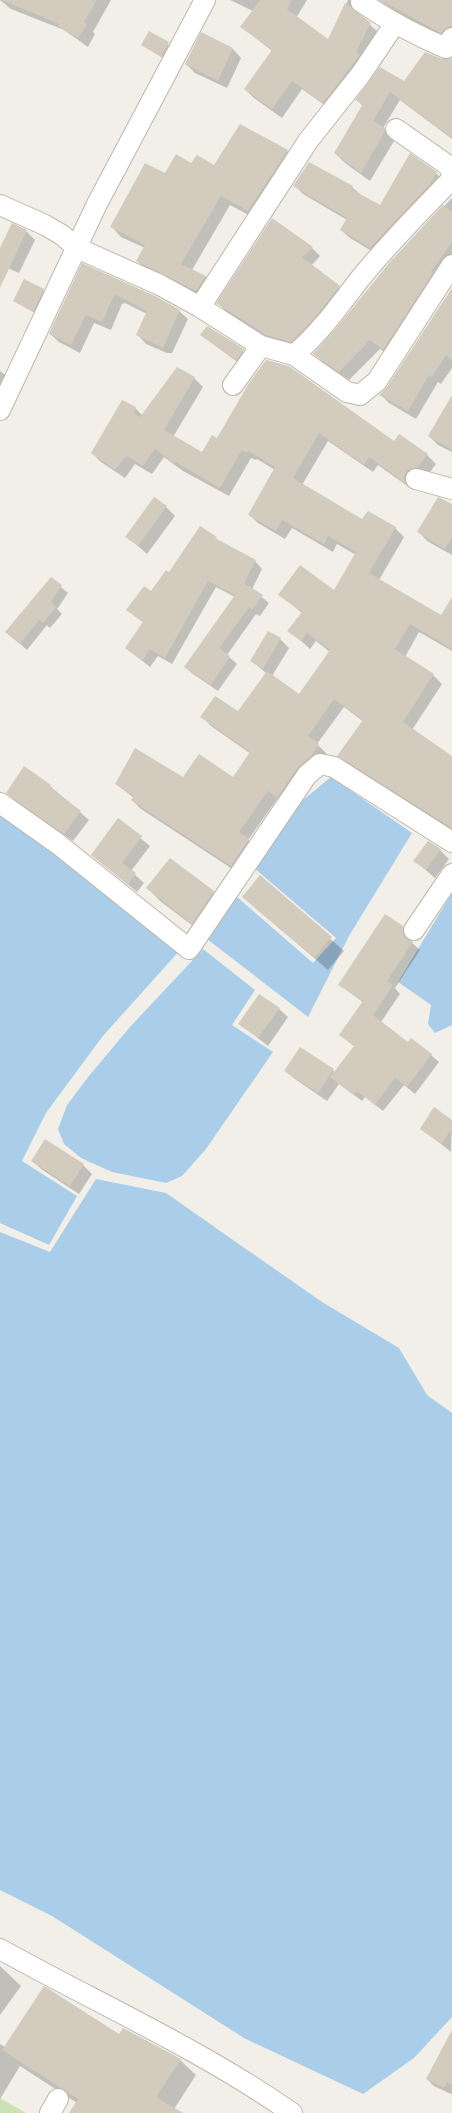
<svg xmlns="http://www.w3.org/2000/svg" width="452" height="2113" viewBox="0 0 452 2113" font-family="'Public Sans',sans-serif">
	<rect width="100%" height="100%" fill="#f2efe8"/>
	<!-- green -->
	<polygon fill="#cde2b4" points="0,2098 26,2113 0,2113"/>
	<!-- water -->
	<g fill="#aacee9">
		<polygon points="331,777 412,833 349,936 308,1017 207,939 236,896 313,963 336,938 254,868 298,804"/>
		<polygon points="0,811 181,949 102,1037 46,1113 22,1161 77,1196 49,1245 0,1223"/>
		<polygon points="452,893 452,1025 435,1033 428,1024 431,1005 398,982"/>
		<polygon points="203,949 255,990 232,1025 273,1052 206,1149 182,1176 166,1183 112,1172 81,1158 64,1144 58,1129 67,1105 89,1076 129,1028"/>
		<polygon points="96,1179 166,1193 322,1302 399,1348 427,1395 452,1413 452,2017 414,2058 363,2094 244,2038 52,1916 0,1890 0,1232 50,1252"/>
	</g>
	<!-- shadow -->
	<g fill="#0003">
		<polygon points="0,0 111,0 93,32 95,34 88,47 64,30 11,9"/>
		<polygon points="230,0 307,0 296,18 328,41 348,0 364,0 359,7 359,15 379,33 333,111 302,89 282,118 254,98 245,89 272,51 242,27 253,11"/>
		<polygon points="379,0 452,0 452,40 409,20"/>
		<polygon points="150,33 173,48 166,60 143,45"/>
		<polygon points="202,34 233,49 241,58 227,88 195,73 186,64"/>
		<polygon points="452,59 452,139 400,100 383,128 393,138 394,141 370,181 345,163 335,153 363,106 357,100 405,82 442,60"/>
		<polygon points="287,151 297,161 258,220 230,205 192,270 206,277 215,286 206,300 147,270 137,261 145,248 121,237 112,227 166,175 191,164 214,166"/>
		<polygon points="411,155 438,175 447,183 380,256 350,238 341,230 347,220 303,194 295,186 352,187 361,195 380,207"/>
		<polygon points="452,198 452,264 393,358 380,349 349,380 324,363 315,354 339,327 391,263"/>
		<polygon points="26,231 35,240 19,273 5,267 0,261 0,250"/>
		<polygon points="312,248 320,256 311,266 347,295 300,350 276,343 227,312 218,303"/>
		<polygon points="83,265 179,311 188,319 172,353 167,353 146,344 138,335 147,314 125,303 122,304 111,330 94,323 80,353 59,342 50,334"/>
		<polygon points="452,289 452,368 441,384 438,382 416,419 389,403 381,395 388,388"/>
		<polygon points="43,290 47,294 38,315 15,300"/>
		<polygon points="207,327 247,354 240,364 202,335"/>
		<polygon points="0,371 13,381 0,408"/>
		<polygon points="194,378 203,387 173,437 203,454 218,440 249,386 427,455 436,464 427,476 413,486 413,490 378,465 373,472 328,441 302,485 363,521 395,528 404,537 379,580 442,617 452,599 452,651 419,632 405,657 433,675 442,684 412,730 452,757 452,830 347,764 339,755 364,722 344,707 317,744 327,754 320,765 286,806 277,799 248,840 257,849 240,874 141,809 132,800 134,798 116,784 184,778 233,778 251,754 211,726 202,717 239,713 267,674 252,661 280,639 289,648 272,676 299,695 330,652 316,641 310,649 289,630 302,613 280,595 334,592 356,555 337,544 333,552 292,528 285,539 258,523 249,514 275,470 257,459 256,460 251,458 229,496 183,471 164,457 152,474 135,464 125,478 101,462 92,453 135,408 143,416"/>
		<polygon points="452,403 452,452 438,445 429,436"/>
		<polygon points="166,507 175,516 147,554 129,538"/>
		<polygon points="452,507 452,555 427,541 419,532"/>
		<polygon points="201,527 221,543 255,561 262,569 252,589 269,603 260,616 256,614 227,655 237,664 218,691 193,674 185,667 235,597 216,587 172,664 158,656 150,667 126,648 144,623 127,610 151,593 169,574"/>
		<polygon points="51,579 68,593 57,609 62,614 50,628 47,625 27,650 7,632"/>
		<polygon points="50,786 89,820 73,841 16,801 7,793"/>
		<polygon points="118,820 150,846 131,871 144,883 137,892 92,855"/>
		<polygon points="440,850 449,859 435,878 415,861"/>
		<polygon points="260,877 344,951 328,970 244,897"/>
		<polygon points="148,888 213,892 226,905 205,935 160,901"/>
		<polygon points="402,927 410,935 411,942 420,950 395,988 400,994 381,1022 408,1043 431,1055 439,1062 415,1094 404,1085 383,1111 365,1097 362,1101 339,1084 327,1101 295,1079 286,1071 333,1070 335,1073 355,1047 341,1035 364,1003 340,985"/>
		<polygon points="279,1009 288,1017 268,1046 240,1024"/>
		<polygon points="452,1121 451,1152 421,1128"/>
		<polygon points="32,1160 83,1165 92,1174 79,1194 41,1169"/>
		<polygon points="0,1966 21,1986 0,2015"/>
		<polygon points="119,2036 180,2060 196,2075 174,2109 181,2113 71,2113 77,2103 20,2066 0,2099 0,2044 5,2047"/>
		<polygon points="452,2044 452,2093 451,2094 434,2086 427,2079"/>
	</g>
	<!-- building -->
	<g fill="#d3cbbe">
		<polygon points="2,0 97,0 84,22 87,24 78,38 58,26 59,24"/>
		<polygon points="260,0 292,0 287,9 328,39 345,3 371,23 356,52 360,55 323,103 292,81 272,109 244,89 272,50 240,27"/>
		<polygon points="380,0 452,0 452,26 446,28 441,33"/>
		<polygon points="149,31 169,42 161,57 141,45"/>
		<polygon points="201,32 233,48 218,81 185,64"/>
		<polygon points="425,52 442,59 452,58 452,138 390,92 373,121 384,127 385,131 361,173 334,153 363,104 355,100 380,67 404,81"/>
		<polygon points="240,124 288,150 248,211 221,196 181,264 206,276 196,291 136,261 145,245 110,227 145,163 165,173 176,154 191,163 197,155 214,165"/>
		<polygon points="410,153 437,172 430,184 370,248 340,230 347,218 293,186 309,162 353,186 351,189 380,205"/>
		<polygon points="443,205 452,212 452,242 431,272 433,273 383,350 370,340 339,372 313,354 338,326 390,262"/>
		<polygon points="272,218 313,247 302,257 340,286 312,321 291,342 266,335 216,303"/>
		<polygon points="12,223 27,230 0,288 0,248"/>
		<polygon points="82,263 155,296 180,310 163,348 136,335 147,311 116,295 114,296 102,322 86,315 71,345 49,334"/>
		<polygon points="24,279 44,289 33,312 13,301"/>
		<polygon points="452,288 452,360 446,355 432,377 429,375 408,411 379,395 387,387"/>
		<polygon points="207,326 244,349 236,361 200,335"/>
		<polygon points="266,360 289,366 394,441 399,434 428,454 418,467 413,468 407,471 404,476 405,483 369,457 364,465 319,433 293,478 362,519 368,511 396,527 369,573 441,615 452,597 452,649 410,624 395,649 434,674 403,722 452,756 452,828 337,756 363,720 334,699 308,736 319,744 311,756 297,768 277,798 268,791 239,832 249,839 231,866 131,800 134,796 115,784 135,748 183,777 199,754 233,777 250,752 200,717 215,696 238,711 267,671 299,694 330,650 307,633 301,641 287,631 302,612 278,595 300,565 334,590 356,552 328,536 324,544 282,520 276,531 248,515 275,467 248,451 247,453 242,450 220,488 175,462 174,463 155,449 143,466 126,456 115,470 91,453 122,400 136,407 133,413 140,417 177,367 195,377 164,430 202,452 212,435 217,438 249,383"/>
		<polygon points="452,395 452,450 428,436"/>
		<polygon points="154,497 167,506 138,546 125,537"/>
		<polygon points="438,497 452,504 452,537 445,549 417,532"/>
		<polygon points="200,526 217,537 215,538 256,560 244,583 263,595 252,610 249,607 219,648 230,656 211,685 184,667 235,595 208,581 165,658 150,649 142,661 125,648 143,622 126,610 144,586 151,591 166,570 169,572"/>
		<polygon points="51,577 62,585 51,602 56,607 43,623 39,620 20,644 5,632"/>
		<polygon points="268,631 281,638 263,669 250,661"/>
		<polygon points="24,766 51,785 50,787 81,811 64,834 6,793"/>
		<polygon points="118,818 142,836 122,863 136,873 128,885 91,855"/>
		<polygon points="428,841 441,849 426,870 413,861"/>
		<polygon points="170,858 214,891 192,924 146,888"/>
		<polygon points="260,875 332,937 314,958 242,897"/>
		<polygon points="385,914 403,926 404,936 413,942 387,981 393,985 373,1015 408,1042 411,1038 432,1054 407,1087 395,1078 375,1105 357,1091 354,1095 330,1077 354,1046 339,1035 363,1001 338,985"/>
		<polygon points="259,994 280,1008 258,1038 238,1024"/>
		<polygon points="300,1047 334,1069 318,1093 284,1071"/>
		<polygon points="434,1107 452,1120 452,1129 441,1144 420,1129"/>
		<polygon points="45,1139 84,1164 70,1186 31,1161"/>
		<polygon points="44,1986 119,2034 123,2028 181,2059 156,2097 183,2113 69,2113 78,2099 2,2050"/>
		<polygon points="452,2030 452,2085 447,2082 444,2088 426,2079"/>
	</g>
	<g fill="none" stroke-linecap="round" stroke-linejoin="round">
		<defs>
			<g id="minor">
				<path d="M362,0L361,2C389,21 415,35 446,48L452,38"/>
				<polyline points="0,205 45,225 62,235 77,248 160,285 200,307 261,346 294,355 347,392 360,395 377,381 452,265"/>
				<polyline points="200,307 308,141 361,74 394,25"/>
				<path d="M294,355C320,333 339,306 359,280C387,245 419,213 450,181L452,174L449,166L396,129"/>
				<polyline points="233,385 261,346"/>
				<polyline points="0,410 97,204 205,0"/>
				<polyline points="416,479 452,489"/>
				<polyline points="0,803 58,844 189,949 307,775 320,764 334,767 452,842"/>
				<polyline points="414,930 452,874"/>
				<path d="M0,1949C97,2003 200,2049 292,2113"/>
				<polyline points="50,2113 58,2099"/>
			</g>
		</defs>
		<!-- minor casing -->
		<use href="#minor" stroke="#bdb7ab" stroke-width="22"/>
		<!-- minor -->
		<use href="#minor" stroke="#fff" stroke-width="20"/>
	</g>
</svg>
